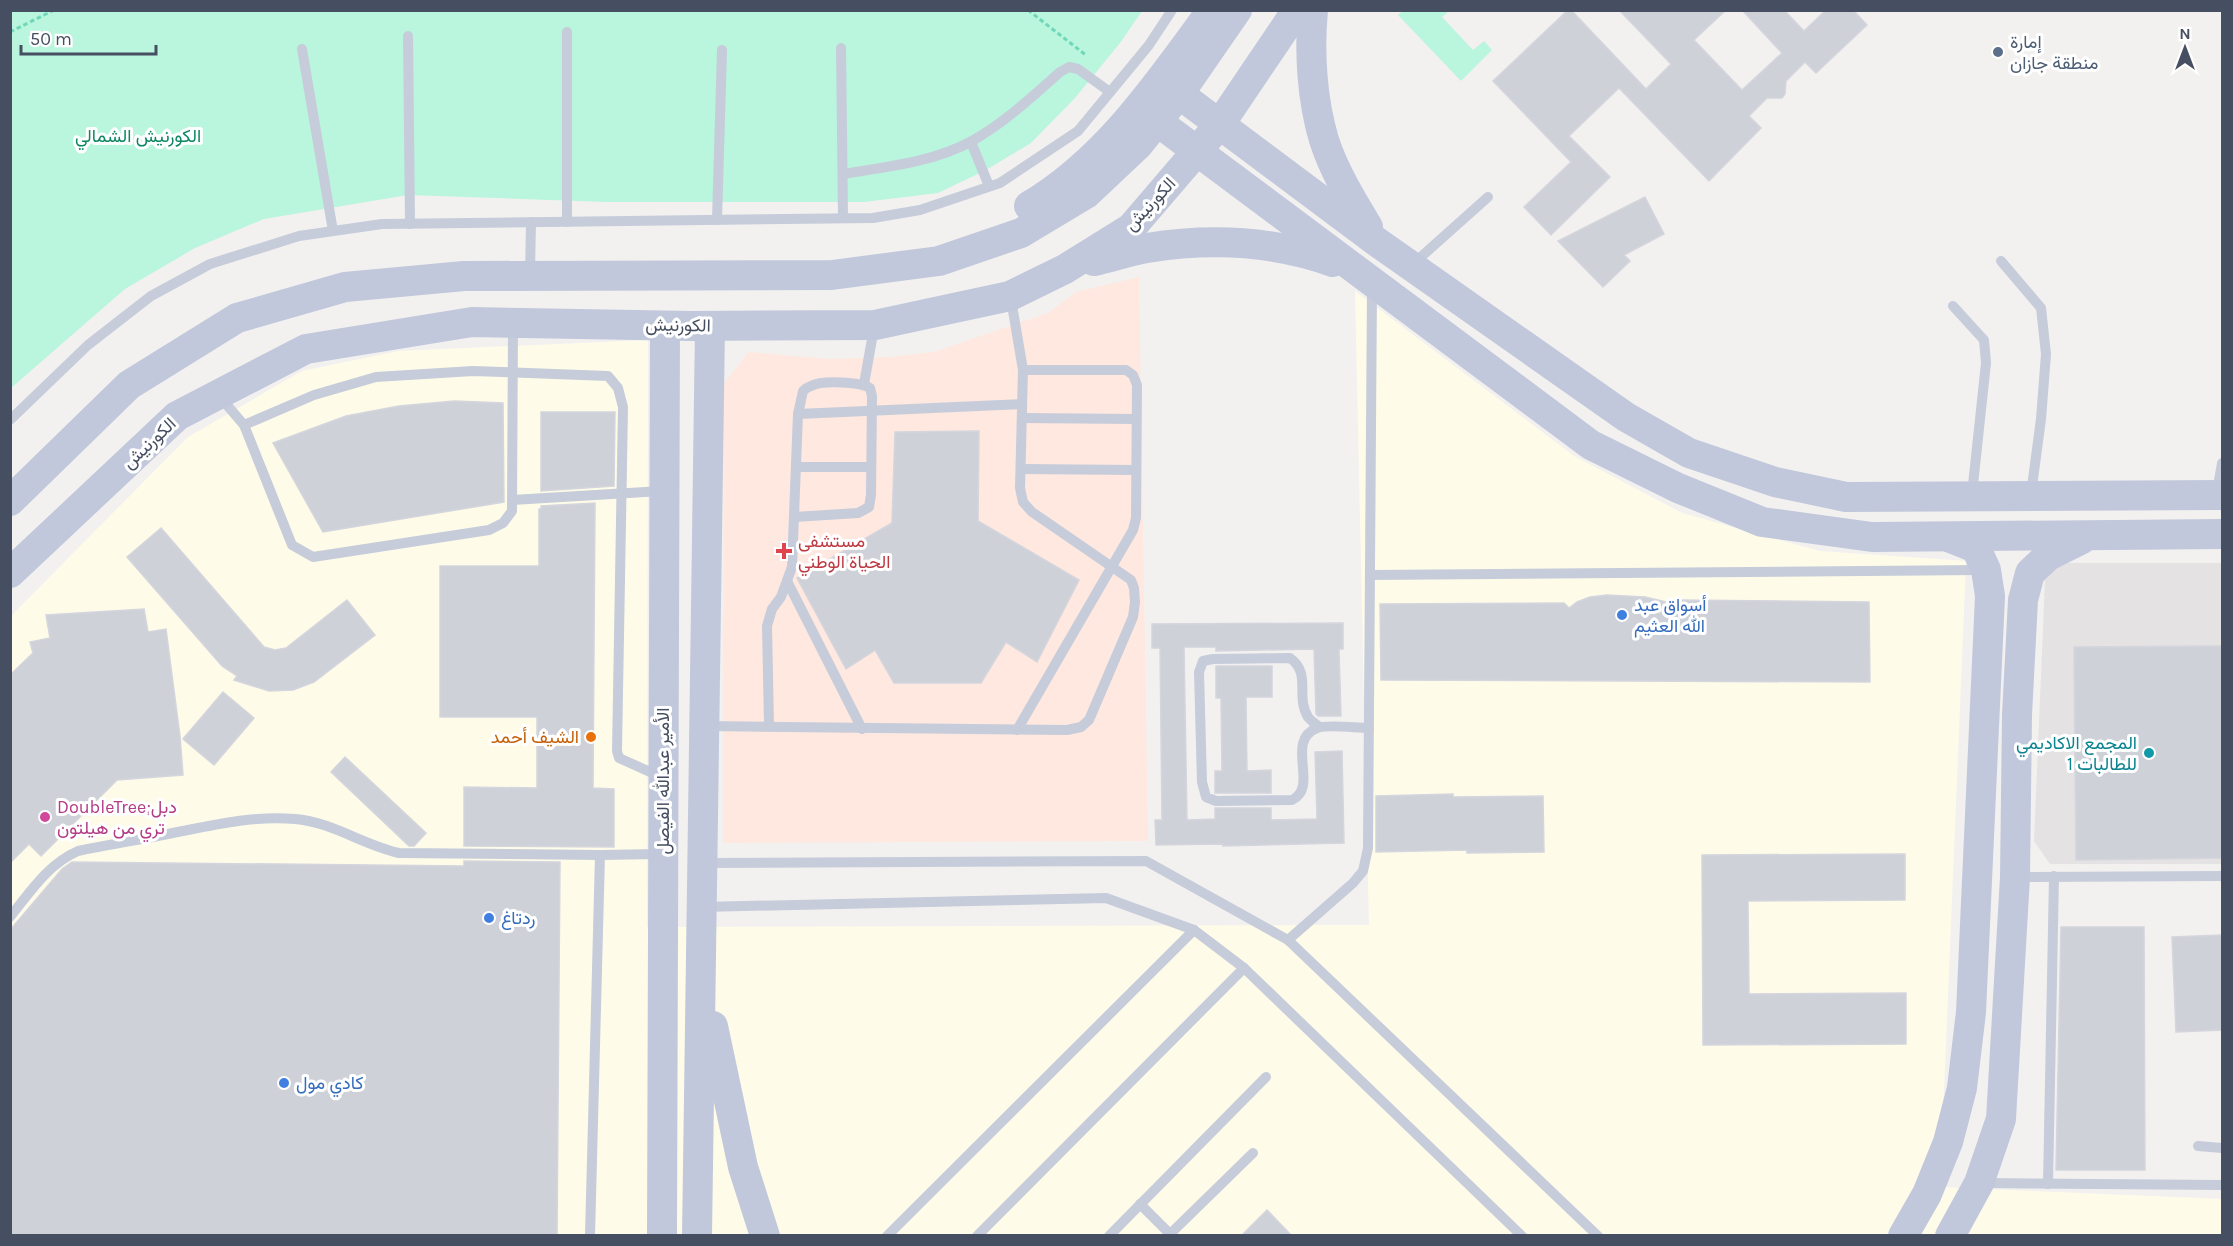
<svg xmlns="http://www.w3.org/2000/svg" width="2233" height="1246" viewBox="0 0 2233 1246" font-family="Karla,Vazirmatn,sans-serif">
	<rect width="100%" height="100%" fill="#f3f1f0"/>
	<!-- commercial -->
	<polygon fill="#fefce9" points="1355,291 1574,456 1682,513 1820,551 1966,561 1940,1187 2222,1199 2222,1236 11,1236 11,616 188,437 302,371 399,351 648,340 647,927 1369,925"/>
	<!-- education -->
	<polygon fill="#e4e2e2" points="2060,563 2222,563 2222,864 2050,864 2034,841 2045,579"/>
	<!-- medical -->
	<path fill="#fee8df" fill-rule="evenodd" d="M1139,277L1148,841L723,843L724,383L749,352L829,359L890,357L934,352L1048,313L1076,292ZM979,431L978,521L1036,661L1006,642L875,650L847,668L892,523L895,432Z"/>
	<!-- green -->
	<g fill="#baf5dd">
		<polygon points="1404,10 1449,11 1442,17 1473,50 1484,41 1492,50 1461,81 1398,15"/>
		<polygon points="11,11 1142,11 1120,43 1075,98 1031,143 986,170 938,193 864,202 606,202 408,195 264,219 195,248 125,289 11,388"/>
	</g>
	<!-- building -->
	<g fill="#cfd1d9" stroke="#d4d5dd" stroke-width="1.5">
		<polygon points="1568,10 1571,10 1646,89 1671,64 1619,10 1726,10 1694,40 1742,90 1782,53 1742,10 1784,10 1804,31 1826,10 1853,10 1867,25 1816,73 1805,62 1786,81 1785,94 1782,98 1767,98 1749,116 1761,128 1709,181 1619,88 1569,136 1610,177 1551,235 1524,207 1571,162 1493,81"/>
		<polygon points="1645,197 1664,234 1624,255 1630,261 1603,287 1558,241"/>
		<polygon points="454,401 503,403 504,502 323,532 273,443 346,416 399,406"/>
		<polygon points="541,412 615,412 614,486 541,491"/>
		<polygon points="979,431 978,521 1079,580 1037,662 1006,642 981,683 894,683 875,650 846,669 797,578 892,523 895,432"/>
		<polygon points="595,503 593,788 614,789 614,847 464,846 464,787 537,788 537,717 440,717 440,566 539,566 539,509 541,509 541,506"/>
		<polygon points="161,528 264,647 275,650 286,648 347,600 375,635 314,682 293,690 269,691 234,680 237,676 222,666 127,557"/>
		<polygon points="1607,595 1645,597 1679,605 1679,600 1869,602 1870,682 1381,680 1380,604 1564,603 1569,608 1577,602 1590,597"/>
		<polygon points="144,609 148,632 166,629 180,736 183,775 117,780 41,856 29,844 10,863 10,675 33,653 30,642 50,638 46,615"/>
		<polygon points="1343,623 1343,649 1339,649 1341,716 1318,716 1316,714 1314,649 1216,651 1216,647 1184,647 1187,820 1215,819 1215,808 1271,808 1271,820 1317,819 1315,752 1342,751 1344,843 1223,846 1223,844 1156,845 1155,820 1162,820 1160,648 1152,648 1152,624"/>
		<polygon points="2223,646 2223,858 2076,860 2074,647"/>
		<polygon points="1216,666 1272,666 1272,697 1246,697 1247,771 1271,770 1271,793 1215,793 1215,771 1222,771 1221,698 1216,698"/>
		<polygon points="223,692 254,718 214,765 183,739"/>
		<polygon points="345,757 426,833 414,846 409,846 331,772"/>
		<polygon points="1453,794 1453,797 1543,796 1544,852 1467,853 1467,850 1376,852 1376,796"/>
		<polygon points="1905,854 1905,900 1748,901 1749,994 1906,993 1906,1044 1703,1045 1702,855"/>
		<polygon points="464,861 560,862 557,1236 10,1236 10,930 62,869 72,862 464,866"/>
		<polygon points="2061,927 2144,927 2145,1170 2056,1170"/>
		<polygon points="2222,935 2223,1030 2176,1032 2172,937"/>
		<polygon points="1267,1210 1292,1236 1241,1236"/>
	</g>
	<g fill="none" stroke-linecap="round" stroke-linejoin="round">
		<!-- path -->
		<g stroke="#6ed8b8" stroke-width="3" stroke-dasharray="4.5 3" stroke-linecap="butt">
			<polyline points="1028,10 1087,56"/>
			<polyline points="10,32 54,10"/>
		</g>
		<!-- lane -->
		<g stroke="#c6ccda" stroke-width="10">
			<polyline points="408,36 410,224"/>
			<polyline points="841,48 843,218"/>
			<polyline points="302,49 333,231"/>
			<polyline points="971,142 989,186"/>
			<path d="M843,174C886,167 934,162 972,141C1005,122 1032,97 1060,72L1069,67L1078,69L1110,92"/>
			<polyline points="717,220 722,50"/>
			<polyline points="567,222 567,32"/>
			<polyline points="2001,261 2041,308 2046,354 2041,419 2031,494"/>
			<polyline points="1413,264 1488,197"/>
			<polyline points="530,273 531,222"/>
			<polyline points="1953,306 1984,340 1986,363 1972,494"/>
			<polyline points="864,384 874,328"/>
			<polyline points="220,397 244,425 292,545 313,557 489,530 503,523 512,511 513,325"/>
			<polyline points="798,414 1022,404"/>
			<polyline points="1022,418 1136,419"/>
			<polyline points="10,420 88,345 151,296 210,264 299,236 382,224 873,218 920,210 1000,183 1078,131 1149,45 1172,10"/>
			<polyline points="244,425 314,395 376,377 473,371 608,376 618,388 623,407 617,751 619,758 659,776"/>
			<polyline points="796,467 871,467"/>
			<polyline points="1021,469 1136,470"/>
			<polyline points="2217,492 2222,463"/>
			<polyline points="512,500 662,491"/>
			<polyline points="1370,575 1981,570"/>
			<polyline points="787,581 862,729"/>
			<polyline points="705,726 1067,730 1081,727 1089,720 1133,617 1135,602 1134,588 1131,580 1032,512 1023,502 1020,488 1023,370 1011,299"/>
			<path d="M769,726L767,626L772,609L781,597L792,567L798,414L803,391C805,389 808,387 811,386C822,380 860,382 870,388L872,396L871,495L869,507L858,513L794,517"/>
			<path d="M1319,727C1316,724 1311,721 1308,717C1295,696 1312,674 1290,658L1213,659L1203,661L1199,672L1202,782L1206,797L1216,801L1292,800C1320,787 1284,741 1317,728C1328,724 1356,728 1369,728"/>
			<polyline points="1017,730 1133,530 1136,518 1137,385 1133,375 1126,370 1023,370"/>
			<polyline points="705,863 1146,861 1288,940 1598,1236"/>
			<polyline points="2018,877 2222,876"/>
			<polyline points="702,907 1106,898 1194,930 1244,968 1522,1236"/>
			<path d="M10,917C30,892 48,864 78,851C107,845 138,840 168,834C209,826 253,815 295,819C332,822 363,845 399,853L600,855"/>
			<polyline points="1288,940 1353,883 1363,871 1368,848 1372,288"/>
			<polyline points="2198,1146 2222,1148"/>
			<polyline points="1982,1183 2222,1185"/>
			<polyline points="2048,1184 2054,876"/>
			<polyline points="1140,1204 1170,1234"/>
			<polyline points="590,1236 600,855 660,854"/>
			<polyline points="887,1236 1194,930"/>
			<polyline points="977,1236 1244,968"/>
			<polyline points="1109,1236 1266,1077"/>
			<polyline points="1168,1236 1253,1153"/>
		</g>
		<!-- secondary -->
		<g stroke="#c1c8db" stroke-width="30">
			<path d="M1313,10C1309,52 1312,100 1324,140C1334,171 1351,199 1368,227"/>
			<polyline points="1179,94 1377,242 1626,417 1689,453 1775,482 1846,497 2222,495"/>
			<polyline points="1158,122 1591,445 1678,488 1762,522 1872,537 2222,534"/>
			<path d="M1029,206C1107,160 1159,82 1212,10"/>
			<path d="M1094,261C1112,257 1130,251 1147,248C1209,238 1274,241 1333,262"/>
			<polyline points="10,501 129,385 237,318 345,287 464,276 832,275 939,261 1021,233 1086,194 1139,144 1179,94 1237,10"/>
			<polyline points="10,573 177,416 306,349 472,322 692,326 875,325 1010,296 1065,269 1131,228 1220,124 1297,10"/>
			<polyline points="713,1026 743,1167 765,1236"/>
			<polyline points="662,1236 665,326"/>
			<polyline points="697,1236 710,326"/>
			<polyline points="1903,1236 1927,1194 1948,1142 1962,1088 1971,1012 1990,596 1986,570 1976,548 1948,537"/>
			<polyline points="1950,1236 1979,1183 2001,1119 2015,877 2017,715 2023,600 2030,573 2048,556 2082,539"/>
		</g>
	</g>
	<!-- markers -->
	<circle fill="#5c6f8a" stroke="#fff" stroke-width="2" cx="1998" cy="52" r="6"/>
	<path fill="#e0444e" stroke="#fff" stroke-width="2" d="M781 542h6v6h6v6h-6v6h-6v-6h-6v-6h6z"/>
	<g fill="#3f7fe0" stroke="#fff" stroke-width="2">
		<circle cx="1622" cy="615" r="6"/>
		<circle cx="489" cy="918" r="6"/>
		<circle cx="284" cy="1083" r="6"/>
	</g>
	<circle fill="#e8710a" stroke="#fff" stroke-width="2" cx="591" cy="737" r="6"/>
	<circle fill="#0f9aa8" stroke="#fff" stroke-width="2" cx="2149" cy="753" r="6"/>
	<circle fill="#d1479c" stroke="#fff" stroke-width="2" cx="45" cy="817" r="6"/>
	<g text-anchor="middle" stroke-width="6" stroke-linejoin="round" paint-order="stroke">
		<!-- service labels -->
		<g font-size="18" fill="#4e5e75" stroke="#fff" text-anchor="start">
			<text x="2010" y="48">إمارة<tspan x="2010" dy="21">منطقة جازان</tspan></text>
		</g>
		<!-- park labels -->
		<g font-size="18" fill="#0c8762" stroke="#fff">
			<text x="138" y="142">الكورنيش الشمالي</text>
		</g>
		<!-- street labels -->
		<g font-size="18" fill="#464f61" stroke="#fff">
			<text transform="translate(1150 204) rotate(-47)" y="6">الكورنيش</text>
			<text transform="translate(678 325) rotate(1)" y="6">الكورنيش</text>
			<text transform="translate(149 443) rotate(-43)" y="6">الكورنيش</text>
			<text transform="translate(663 781) rotate(-90)" y="6">الأمير عبدالله الفيصل</text>
		</g>
		<!-- health labels -->
		<g font-size="18" fill="#be3a42" stroke="#fff" text-anchor="start">
			<text x="798" y="547">مستشفى<tspan x="798" dy="21">الحياة الوطني</tspan></text>
		</g>
		<!-- shop labels -->
		<g font-size="18" fill="#366cbe" stroke="#fff" text-anchor="start">
			<text x="1634" y="611">أسواق عبد<tspan x="1634" dy="21">الله العثيم</tspan></text>
			<text x="501" y="924">ردتاغ</text>
			<text x="296" y="1089">كادي مول</text>
		</g>
		<!-- food labels -->
		<g font-size="18" fill="#c56008" stroke="#fff" text-anchor="end">
			<text x="579" y="743">الشيف أحمد</text>
		</g>
		<!-- culture labels -->
		<g font-size="18" fill="#0d838f" stroke="#fff" text-anchor="end">
			<text x="2137" y="749">المجمع الاكاديمي<tspan x="2137" dy="21">1 للطالبات</tspan></text>
		</g>
		<!-- hotel labels -->
		<g font-size="18" fill="#b23c85" stroke="#fff" text-anchor="start">
			<text x="57" y="813">DoubleTree;دبل<tspan x="57" dy="21">تري من هيلتون</tspan></text>
		</g>
	</g>
	<!-- border -->
	<rect width="2233" height="1246" fill="none" stroke="#464f61" stroke-width="24"/>
	<!-- north arrow -->
	<g transform="translate(2185 48)" stroke="#ffffff" stroke-width="4.5" paint-order="stroke">
	<path d="M0-4.5L10 22L0 15L-10 22Z" fill="#464f61"/>
	<text y="-9" font-size="16" font-weight="bold" text-anchor="middle" fill="#464f61">N</text>
	</g>
	<!-- scale -->
	<path d="M21 45v9h135v-9" fill="none" stroke="#464f61" stroke-width="3"/>
	<text x="30" y="45" font-size="18" fill="#464f61" stroke="#ffffff" stroke-width="4.5" paint-order="stroke">50 m</text>
</svg>
